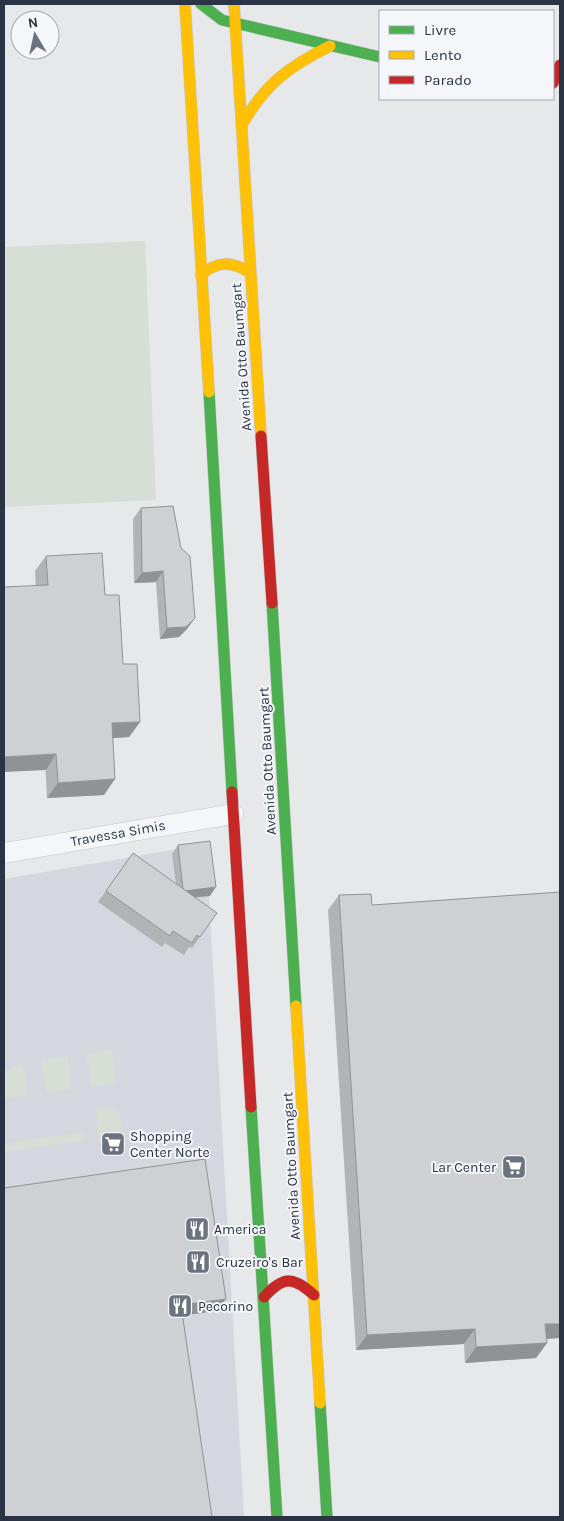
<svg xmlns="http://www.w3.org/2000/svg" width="564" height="1521" viewBox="0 0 564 1521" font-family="Karla,sans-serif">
	<rect width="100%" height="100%" fill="#e6e8ea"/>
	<!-- built -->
	<polygon fill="#d4d7dd" points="206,844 244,1517 4,1517 4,879"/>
	<!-- green -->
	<g fill="#d6ded6">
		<polygon points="145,241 156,500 4,507 4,247"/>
		<polygon points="112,1050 116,1082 92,1087 86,1054"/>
		<polygon points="68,1056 72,1089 46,1093 41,1060"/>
		<polygon points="23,1063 28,1095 4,1099 4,1071"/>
		<polygon points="110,1107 120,1114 122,1130 113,1138 99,1141 96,1108"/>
		<polygon points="83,1132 84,1140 4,1152 4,1144"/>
	</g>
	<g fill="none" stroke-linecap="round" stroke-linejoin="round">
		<defs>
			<polyline id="street" points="4,853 233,814"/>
			<g id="fast">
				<polyline points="201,4 222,20 380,57"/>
				<polyline points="209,392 232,792"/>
				<polyline points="272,603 296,1006"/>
				<polyline points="251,1107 277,1517"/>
				<polyline points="320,1403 327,1517"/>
			</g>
			<g id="slow">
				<polyline points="185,4 209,392"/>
				<polyline points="234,4 261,436"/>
				<path d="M243,123C266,83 290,66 330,46"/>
				<path d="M201,275C217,261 231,261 249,272"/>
				<polyline points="296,1006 320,1403"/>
			</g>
			<g id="jam">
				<polyline points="553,83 560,65"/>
				<polyline points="261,436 272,603"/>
				<polyline points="232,792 251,1107"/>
				<path d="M264,1297C283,1276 293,1276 314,1295"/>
			</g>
		</defs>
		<!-- street casing -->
		<use href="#street" stroke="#c4c6c8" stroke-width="21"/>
		<!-- fast casing -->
		<use href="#fast" stroke="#c4c6c8" stroke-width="12"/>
		<!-- slow casing -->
		<use href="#slow" stroke="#c4c6c8" stroke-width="12"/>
		<!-- jam casing -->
		<use href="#jam" stroke="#c4c6c8" stroke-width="12"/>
		<!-- street -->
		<use href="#street" stroke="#f5f6f7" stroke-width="20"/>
		<!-- fast -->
		<use href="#fast" stroke="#4caf50" stroke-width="11"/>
		<!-- slow -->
		<use href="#slow" stroke="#ffc107" stroke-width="11"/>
		<!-- jam -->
		<use href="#jam" stroke="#c62828" stroke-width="11"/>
	</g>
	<!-- wall -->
	<g fill="#b1b3b5">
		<polygon points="141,508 187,629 179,637 160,639 156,582 134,583 133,519"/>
		<polygon points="46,556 105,595 123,664 140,722 129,737 113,738 104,795 47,798 35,571"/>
		<polygon points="178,845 210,896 195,897 217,913 192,948 189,947 184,955 165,943 162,947 98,902 133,853 176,884 172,854"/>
		<polygon points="339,895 546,1339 547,1343 536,1358 465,1363 464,1344 356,1350 328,910"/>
	</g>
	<!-- shaded-wall -->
	<g fill="#909294">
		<polygon points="163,571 156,582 134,583 142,573"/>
		<polygon points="195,618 187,629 179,637 160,639 167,628"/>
		<polygon points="140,722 129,737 101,739 112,723"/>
		<polygon points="56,754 46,770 4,772 4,757"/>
		<polygon points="115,779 104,795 47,798 58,783"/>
		<polygon points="216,887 210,896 178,899 184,891"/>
		<polygon points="226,1299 217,1311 172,1317 181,1305"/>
		<polygon points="545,1324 560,1324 560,1338 534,1340"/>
		<polygon points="475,1329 464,1344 356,1350 367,1335"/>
		<polygon points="547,1343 536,1358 465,1363 476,1347"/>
	</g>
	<!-- building -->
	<g fill="#ced0d3" stroke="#909294">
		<polygon points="173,506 181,548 190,556 195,618 186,627 167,628 163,571 142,573 141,508"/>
		<polygon points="102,553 105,595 119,595 123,664 137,664 140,722 112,723 115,779 58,783 56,754 4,757 4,587 48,585 46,556"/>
		<polygon points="210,841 216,887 185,891 183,889 178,845"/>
		<polygon points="133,853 217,913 200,937 197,935 192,943 173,931 170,936 106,891"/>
		<polygon points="560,892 560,1324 545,1324 547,1343 476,1347 475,1329 367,1335 339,895 371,894 372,905"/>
		<polygon points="205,1159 226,1299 181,1305 212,1517 4,1517 4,1188"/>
	</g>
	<!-- icons -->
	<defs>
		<symbol id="supermarket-square" viewBox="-11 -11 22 22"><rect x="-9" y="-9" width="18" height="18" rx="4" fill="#6c737f" stroke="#f4f6f9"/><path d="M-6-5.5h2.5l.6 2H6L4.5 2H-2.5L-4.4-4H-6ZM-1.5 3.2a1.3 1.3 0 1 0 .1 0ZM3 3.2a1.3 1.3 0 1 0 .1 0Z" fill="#fff"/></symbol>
		<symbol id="restaurant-square" viewBox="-11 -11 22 22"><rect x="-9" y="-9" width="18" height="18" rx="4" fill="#6c737f" stroke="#f4f6f9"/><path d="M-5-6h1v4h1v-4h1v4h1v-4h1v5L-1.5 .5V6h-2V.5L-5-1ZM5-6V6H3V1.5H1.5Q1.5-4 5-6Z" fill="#fff"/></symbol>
	</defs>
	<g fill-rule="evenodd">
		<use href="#supermarket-square" x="99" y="1130" width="28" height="28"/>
		<use href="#supermarket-square" x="500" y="1153" width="28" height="28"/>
		<use href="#restaurant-square" x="183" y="1215" width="28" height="28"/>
		<use href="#restaurant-square" x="184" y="1248" width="28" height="28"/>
		<use href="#restaurant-square" x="166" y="1292" width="28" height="28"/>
	</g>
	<g text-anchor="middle" stroke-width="4" stroke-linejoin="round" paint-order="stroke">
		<!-- street labels -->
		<g font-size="14" fill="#2b3445" stroke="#f4f6f9">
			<text transform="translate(241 357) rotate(-94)" y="5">Avenida Otto Baumgart</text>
			<text transform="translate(267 761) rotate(-93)" y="5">Avenida Otto Baumgart</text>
			<text transform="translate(118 833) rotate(-10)" y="5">Travessa Simis</text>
			<text transform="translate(291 1166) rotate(-93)" y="5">Avenida Otto Baumgart</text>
		</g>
		<!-- poi labels -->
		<g font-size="14" fill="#2b3445" stroke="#f4f6f9" text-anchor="start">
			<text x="130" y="1141">Shopping<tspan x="130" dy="16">Center Norte</tspan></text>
			<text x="496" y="1172" text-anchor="end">Lar Center</text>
			<text x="214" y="1234">America</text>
			<text x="216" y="1267">Cruzeiro's Bar</text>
			<text x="198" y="1311">Pecorino</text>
		</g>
	</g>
	<!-- border -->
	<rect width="564" height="1521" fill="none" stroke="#2b3445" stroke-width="10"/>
	<!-- legend -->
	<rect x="379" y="10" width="175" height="90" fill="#f4f6f9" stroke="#a4a8b1"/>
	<rect x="389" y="26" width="25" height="8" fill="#4caf50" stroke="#a4a8b1"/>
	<text x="424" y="35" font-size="15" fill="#2b3445">Livre</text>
	<rect x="389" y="51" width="25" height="8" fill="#ffc107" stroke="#a4a8b1"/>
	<text x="424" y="60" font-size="15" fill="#2b3445">Lento</text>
	<rect x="389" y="76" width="25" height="8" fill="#c62828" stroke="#a4a8b1"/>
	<text x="424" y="85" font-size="15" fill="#2b3445">Parado</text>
	<!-- north arrow -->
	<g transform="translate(35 35) rotate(351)"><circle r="24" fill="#f4f6f9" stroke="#a4a8b1"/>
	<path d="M0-4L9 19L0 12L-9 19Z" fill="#6c737f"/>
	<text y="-8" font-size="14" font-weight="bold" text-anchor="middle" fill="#2b3445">N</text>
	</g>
</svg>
